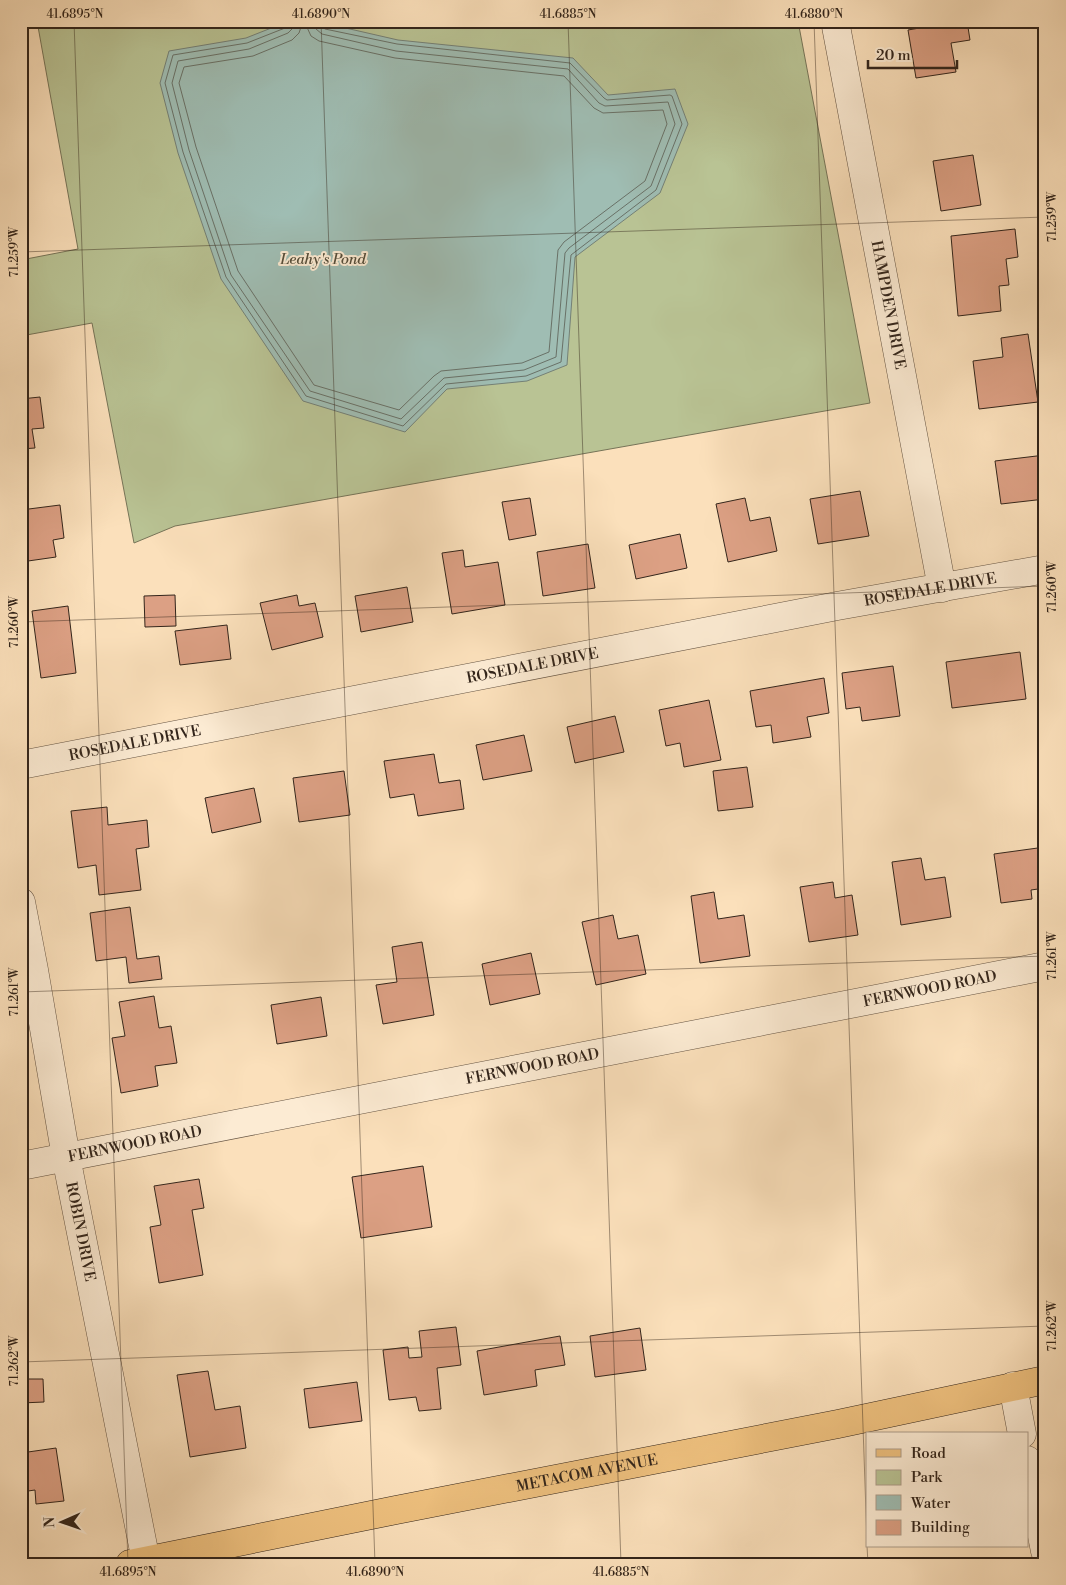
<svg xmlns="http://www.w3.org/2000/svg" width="1066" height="1585" viewBox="0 0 1066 1585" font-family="'Libre Bodoni',serif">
	<rect width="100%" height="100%" fill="#fbe0bb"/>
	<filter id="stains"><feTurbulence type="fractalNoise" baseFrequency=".004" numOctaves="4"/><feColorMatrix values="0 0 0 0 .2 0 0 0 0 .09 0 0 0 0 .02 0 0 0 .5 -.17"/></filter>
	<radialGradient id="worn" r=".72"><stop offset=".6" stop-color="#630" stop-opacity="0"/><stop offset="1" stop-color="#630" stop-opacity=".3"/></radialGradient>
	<!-- green -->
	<polygon fill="#b9c394" stroke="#767458" points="37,21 798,21 870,403 175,526 134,543 92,323 21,336 21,260 78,249"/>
	<!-- water -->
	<polygon fill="#9fbdb3" stroke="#748076" points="289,21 315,21 398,40 573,58 608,95 675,89 688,124 660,193 575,257 567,365 527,381 447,389 405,432 303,401 221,279 178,153 160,83 169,51 246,38"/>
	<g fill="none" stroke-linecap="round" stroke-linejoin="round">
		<!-- shore -->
		<g stroke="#697167" stroke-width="1">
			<polyline points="288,21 288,25 285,28 247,43 173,55 165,83 183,152 226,277 306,396 403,426 446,384 526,376 561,362 571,255 656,190 682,124 672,96 670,95 607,100 604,98 570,63 397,44 325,29 321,26 320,21"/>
			<polyline points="294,21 293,28 288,33 249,49 178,61 172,83 189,150 231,275 310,391 401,419 444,378 524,370 556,357 565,253 569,248 651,186 675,124 668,102 605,106 599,103 568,69 396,51 322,34 316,29 314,21"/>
			<polygon points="305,23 311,36 319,41 395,58 564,76 594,108 603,113 663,110 667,124 645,181 564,242 558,250 549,352 522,363 441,371 434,376 399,410 314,385 238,271 196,147 179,83 184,67 253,56 292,40 299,33 302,24"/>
		</g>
	</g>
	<!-- building -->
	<g fill="#dca084" stroke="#33251b">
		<polygon points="930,21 967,21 970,40 951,43 956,72 916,78 908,30 931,26"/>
		<polygon points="973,155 981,205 941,211 933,161"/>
		<polygon points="1015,229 1018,257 1006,259 1009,285 999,286 1001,311 958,316 951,236"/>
		<polygon points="1028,334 1038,402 979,409 973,361 1003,357 1001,338"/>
		<polygon points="40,397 44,428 32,429 35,448 21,449 21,399"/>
		<polygon points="1045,455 1045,499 1001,504 995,461"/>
		<polygon points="860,491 869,536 818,544 810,499"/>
		<polygon points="530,498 536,535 509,540 502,502"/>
		<polygon points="745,498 750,521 770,517 777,551 728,562 716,504"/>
		<polygon points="60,505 64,538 53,540 56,557 21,562 21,510"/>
		<polygon points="680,534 687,568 636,579 629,545"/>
		<polygon points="588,544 595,588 543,596 537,552"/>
		<polygon points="463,550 465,567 498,562 505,605 452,614 442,553"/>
		<polygon points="407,587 413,622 361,632 355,596"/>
		<polygon points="175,595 176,626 145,627 144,596"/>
		<polygon points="297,595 299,606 315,603 323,637 272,650 260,603"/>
		<polygon points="68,606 76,673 41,678 32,611"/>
		<polygon points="227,625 231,659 180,665 175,631"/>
		<polygon points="1020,652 1026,699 952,708 946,662"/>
		<polygon points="893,666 900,716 862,721 860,707 846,709 842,673"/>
		<polygon points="824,678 829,713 807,717 811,737 773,743 771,725 756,727 750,691"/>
		<polygon points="709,700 721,760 684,767 680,743 666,746 659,710"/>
		<polygon points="615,716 624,752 575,763 567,727"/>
		<polygon points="524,735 532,771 483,780 476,745"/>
		<polygon points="434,754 439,783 460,780 464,809 418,816 414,794 390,798 384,761"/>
		<polygon points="747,767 753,807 718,811 713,771"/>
		<polygon points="344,771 350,815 299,822 293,778"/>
		<polygon points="254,788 261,822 212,833 205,798"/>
		<polygon points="107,807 108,825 147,820 149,847 136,849 141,890 99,895 96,865 78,868 71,811"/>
		<polygon points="1045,847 1045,888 1031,890 1032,899 1001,903 994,854"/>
		<polygon points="921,858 925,880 945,877 951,917 901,925 892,862"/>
		<polygon points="833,882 835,898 852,895 858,935 809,942 800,887"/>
		<polygon points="714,892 718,919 744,915 750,956 700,963 691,896"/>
		<polygon points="130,907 137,959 159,956 162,979 129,983 126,957 96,961 90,913"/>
		<polygon points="613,915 618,939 638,935 646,974 596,985 582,922"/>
		<polygon points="422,942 434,1015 383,1024 376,985 397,982 392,947"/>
		<polygon points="531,953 540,994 490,1005 482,964"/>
		<polygon points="154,996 159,1028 171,1026 177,1063 155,1066 158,1086 121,1093 112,1038 125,1036 119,1002"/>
		<polygon points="321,997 327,1036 277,1044 271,1005"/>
		<polygon points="423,1166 432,1227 361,1238 352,1177"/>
		<polygon points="199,1179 204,1208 192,1210 203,1275 159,1283 150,1227 161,1225 154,1186"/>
		<polygon points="1045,1184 1045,1219 1040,1185"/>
		<polygon points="21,1240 26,1272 21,1273"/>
		<polygon points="456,1327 461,1365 437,1368 441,1409 419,1411 416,1397 389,1400 383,1350 408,1347 409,1358 422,1357 419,1331"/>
		<polygon points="640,1328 646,1370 595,1377 590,1336"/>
		<polygon points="560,1336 565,1365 535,1370 537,1386 484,1395 477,1351"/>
		<polygon points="208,1371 215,1410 240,1406 246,1448 190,1457 177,1375"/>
		<polygon points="21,1379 43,1379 44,1402 21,1403"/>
		<polygon points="357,1382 362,1421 309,1428 304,1389"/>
		<polygon points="56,1448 64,1501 36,1504 35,1490 21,1492 21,1453"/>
	</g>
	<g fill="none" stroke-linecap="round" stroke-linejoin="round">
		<defs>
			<g id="minor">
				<path id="s1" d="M835,21L942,588"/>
				<path id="s2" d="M21,765L837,606L1045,569"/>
				<path id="s3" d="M21,902L34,970L66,1157L146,1561"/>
				<path id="s4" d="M21,1166L1045,966"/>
				<polyline points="1013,1386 1022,1434"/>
				<polyline points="1027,1460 1045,1551"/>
			</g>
			<g id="major">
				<path id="s5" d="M130,1564L396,1510L838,1424L1045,1380"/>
			</g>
		</defs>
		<!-- minor casing -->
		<use href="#minor" stroke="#655443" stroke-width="29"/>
		<!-- major casing -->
		<use href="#major" stroke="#33251b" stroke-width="29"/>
		<!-- minor -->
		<use href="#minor" stroke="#fcebd3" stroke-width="28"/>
		<!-- major -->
		<use href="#major" stroke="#eec07e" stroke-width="28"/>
	</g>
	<!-- ticks -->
	<path fill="none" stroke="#33251b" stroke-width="1" stroke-opacity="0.45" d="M74,21L128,1564M321,21L375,1564M568,21L621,1564M814,21L867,1541M21,252L1045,217M21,622L1045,586M21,992L1045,956M21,1362L1045,1326M867,1546L868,1564"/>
	<g text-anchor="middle" stroke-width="4" stroke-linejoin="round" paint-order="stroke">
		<!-- park labels -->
		<g font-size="15" font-style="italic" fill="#544c39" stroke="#fcebd3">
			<text x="323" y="264">Leahy's Pond</text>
		</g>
		<!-- street labels -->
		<g font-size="15" fill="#33251b" stroke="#fcebd3">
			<text dy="5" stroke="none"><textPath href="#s1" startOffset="289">HAMPDEN DRIVE</textPath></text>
			<text dy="5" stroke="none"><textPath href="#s2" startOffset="926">ROSEDALE DRIVE</textPath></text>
			<text dy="5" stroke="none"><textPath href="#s2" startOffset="521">ROSEDALE DRIVE</textPath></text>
			<text dy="5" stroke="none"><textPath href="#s2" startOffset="116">ROSEDALE DRIVE</textPath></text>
			<text dy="5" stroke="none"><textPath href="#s4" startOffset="926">FERNWOOD ROAD</textPath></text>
			<text dy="5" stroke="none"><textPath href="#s4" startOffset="521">FERNWOOD ROAD</textPath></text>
			<text dy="5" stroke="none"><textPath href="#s4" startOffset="116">FERNWOOD ROAD</textPath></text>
			<text dy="5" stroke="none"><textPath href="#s3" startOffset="335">ROBIN DRIVE</textPath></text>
			<text dy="5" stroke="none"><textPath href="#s5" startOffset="466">METACOM AVENUE</textPath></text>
		</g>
	</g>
	<!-- margin -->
	<rect width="1066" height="1585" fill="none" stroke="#fbe0bb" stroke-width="55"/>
	<!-- legend -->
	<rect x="866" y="1432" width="162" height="115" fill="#fcebd3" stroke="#ac9c89"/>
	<rect x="876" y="1449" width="25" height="8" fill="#eec07e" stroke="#ac9c89"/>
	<text x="911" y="1458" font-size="15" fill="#33251b">Road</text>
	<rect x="876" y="1470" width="25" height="15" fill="#b9c394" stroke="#ac9c89"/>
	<text x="911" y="1482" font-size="15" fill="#33251b">Park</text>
	<rect x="876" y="1495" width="25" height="15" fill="#9fbdb3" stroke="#ac9c89"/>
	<text x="911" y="1508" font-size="15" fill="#33251b">Water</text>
	<rect x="876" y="1520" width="25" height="15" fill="#dca084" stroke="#ac9c89"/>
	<text x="911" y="1532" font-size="15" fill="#33251b">Building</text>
	<!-- north arrow -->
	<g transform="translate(62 1522) rotate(268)" stroke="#fcebd3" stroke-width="4" paint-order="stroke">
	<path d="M0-4L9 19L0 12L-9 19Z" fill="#33251b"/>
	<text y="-8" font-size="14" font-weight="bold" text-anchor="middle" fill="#33251b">N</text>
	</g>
	<!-- scale -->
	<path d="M868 60v8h89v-8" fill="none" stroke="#33251b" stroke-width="2.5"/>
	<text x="876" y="60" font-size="15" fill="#33251b" stroke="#fcebd3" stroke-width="4" paint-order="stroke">20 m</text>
	<rect x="28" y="28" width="1010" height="1530" fill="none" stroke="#33251b" stroke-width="2"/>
	<g font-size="12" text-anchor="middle" fill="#33251b">
		<text x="75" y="18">41.6895°N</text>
		<text x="321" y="18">41.6890°N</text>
		<text x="568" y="18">41.6885°N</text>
		<text x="814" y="18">41.6880°N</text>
		<text transform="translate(1052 217) rotate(-90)" y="4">71.259°W</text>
		<text transform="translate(14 252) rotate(-90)" y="4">71.259°W</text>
		<text transform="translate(1052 587) rotate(-90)" y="4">71.260°W</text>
		<text transform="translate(14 622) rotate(-90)" y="4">71.260°W</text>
		<text transform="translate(1052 956) rotate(-90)" y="4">71.261°W</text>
		<text transform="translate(14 992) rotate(-90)" y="4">71.261°W</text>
		<text transform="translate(1052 1326) rotate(-90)" y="4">71.262°W</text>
		<text transform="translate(14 1361) rotate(-90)" y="4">71.262°W</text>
		<text x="128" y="1576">41.6895°N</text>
		<text x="375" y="1576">41.6890°N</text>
		<text x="621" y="1576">41.6885°N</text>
	</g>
	<rect width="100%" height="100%" filter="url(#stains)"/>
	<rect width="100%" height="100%" fill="url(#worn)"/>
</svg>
